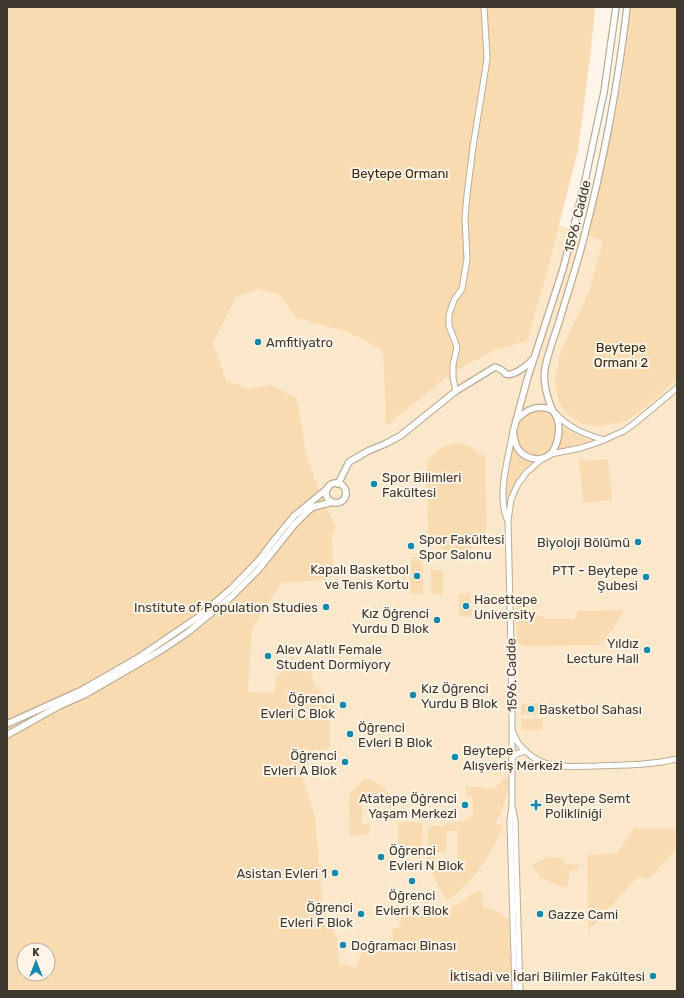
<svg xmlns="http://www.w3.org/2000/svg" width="684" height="998" viewBox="0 0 684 998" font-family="Rubik,sans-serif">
	<rect width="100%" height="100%" fill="#fef4e7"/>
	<!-- built -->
	<polygon fill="#fbe7c9" points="259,197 512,209 677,265 677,991 309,991 248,692 252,629 192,376"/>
	<!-- green -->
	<g fill="#f9dbb1" fill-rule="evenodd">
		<path d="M7,7H595L590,58L578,150L550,261L527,341L494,350L449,375L386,426L383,351L349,332L297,318L279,294L258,289L236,297L213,343L226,380L249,389L271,385L297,398L306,454L324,503L336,528L332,533L333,575L324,580L281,583L252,629L248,692L274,693L277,675L299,662L309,664L315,686L325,696L330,716V745L324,753L323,750H314L316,759L301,766L300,770L315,817L323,908L337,938L339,965L356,967L364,947L391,946L393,941L392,928H399L401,921L400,907L429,913L449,908L462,902L474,892L480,890L483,894L482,906L497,912L509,919L511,991H7ZM24,950H48V974H24Z"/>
		<polygon points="631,7 677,7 677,379 652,402 626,421 602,426 582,424 567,414 559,402 555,383 559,356 590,289 603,241 588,235 622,80"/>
		<path d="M533,410C537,410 542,409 545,410C559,414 557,440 551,449C548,453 544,453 540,454C535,455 532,454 528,452C515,446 513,428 523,418C526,415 530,413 533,410Z"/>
		<polygon points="566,428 574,434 591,441 567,448 557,449 560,444 562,429"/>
		<path d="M456,443C466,444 474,447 480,455H485L486,540H480C465,561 437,554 428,532L427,464C433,451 442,445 456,443Z"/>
		<path d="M512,447L521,458L530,462L532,464C517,476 510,488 508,507H506V486Z"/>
		<polygon points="608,459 612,500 583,503 579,461"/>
		<polygon points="411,557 423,557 423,594 410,594"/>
		<polygon points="431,570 443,571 443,594 431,593"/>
		<polygon points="470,593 472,616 460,617 458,594"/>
		<polygon points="516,603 545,619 575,619 577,611 625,610 604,641 598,645 526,646 521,645 517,642"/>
		<polygon points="541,703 541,714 521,715 521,704"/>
		<rect x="522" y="719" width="20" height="11"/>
		<path d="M506,777H508C508,794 505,801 499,817L497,819L496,824L503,825C494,850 479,872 461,890C456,894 451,900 446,900L429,867L428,862V855H435V867H458V831H446V852H428V826H446V823L465,822V820L469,819V817L473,816L472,797L466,796V786L478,787L491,789L496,787Z"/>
		<polygon points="367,779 371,779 389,793 392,796 393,806 392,807 389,808 388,801 382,801 382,799 368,799 368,801 362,801 362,824 370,824 370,834 350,836 349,806 349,799 352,791 364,780"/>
		<polygon points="400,822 421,822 423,824 422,848 399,848 398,847 398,824"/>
		<polygon points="634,828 675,829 675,851 649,879 638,876 588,931 587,855 618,853"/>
		<polygon points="549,857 563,858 564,864 581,865 576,870 570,870 567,886 561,887 541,878 532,865"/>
	</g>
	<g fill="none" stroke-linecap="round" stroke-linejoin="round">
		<defs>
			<g id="tertiary">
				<polyline points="456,391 453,378 453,365 457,347 449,326 449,315 454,300 462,289 467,259 465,218 467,195 473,147 486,66 487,57 484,7"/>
				<path d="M556,414C570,429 585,434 604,440"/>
				<polyline points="551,454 581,448 599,442 624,431 635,423 677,388"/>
				<path d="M507,519C497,496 508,457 513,433"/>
				<path d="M513,732C517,747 533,760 548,764C563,768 581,766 597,766C624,765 651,765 677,759"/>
				<path d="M512,759C514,753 521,752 526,751"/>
				<polyline points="513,810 515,821 520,991"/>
				<polyline points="515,991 510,821 512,806 512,718 511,648 508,521 511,499 518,484 526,473 543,458"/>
			</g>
			<g id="secondary">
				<path d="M616,7L604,92L583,190L563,269L527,380L513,432C514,438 515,444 518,449C528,462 549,463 555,447C559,439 560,426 557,418C555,413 551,409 550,404C546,393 543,380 545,368C548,353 554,337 559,322C567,295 576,268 583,241C603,164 618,86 627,7"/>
				<path d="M516,420C527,409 538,404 552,410"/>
				<circle cx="336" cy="493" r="10"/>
				<path d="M338,484L349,462L368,451L385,444L400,436L456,391L495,367C498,368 501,369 504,372C505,372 505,374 506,374C513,377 528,365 532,360"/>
				<polyline points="7,724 82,690 138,658 198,617 232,588 260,559 275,539 294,516 328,488"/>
				<polyline points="7,735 59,706 84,695 160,651 187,633 231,597 259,569 294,525 307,512 313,507 333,502"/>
			</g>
		</defs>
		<!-- tertiary casing -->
		<use href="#tertiary" stroke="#bbac96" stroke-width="7"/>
		<!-- secondary casing -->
		<use href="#secondary" stroke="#bbac96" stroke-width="8"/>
		<!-- tertiary -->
		<use href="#tertiary" stroke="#fff" stroke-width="5"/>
		<!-- secondary -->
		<use href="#secondary" stroke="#fff" stroke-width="5.5"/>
	</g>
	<!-- markers -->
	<g fill="#1588ad" stroke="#fef4e7" stroke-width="1.5">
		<circle cx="258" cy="342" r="4"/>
		<circle cx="374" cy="484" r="4"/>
		<circle cx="638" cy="542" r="4"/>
		<circle cx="411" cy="546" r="4"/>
		<circle cx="417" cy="576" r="4"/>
		<circle cx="646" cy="577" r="4"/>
		<circle cx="466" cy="606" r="4"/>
		<circle cx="326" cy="607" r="4"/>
		<circle cx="437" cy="620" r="4"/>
		<circle cx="647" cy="650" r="4"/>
		<circle cx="268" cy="656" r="4"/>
		<circle cx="413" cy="695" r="4"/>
		<circle cx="343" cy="705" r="4"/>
		<circle cx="531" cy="709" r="4"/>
		<circle cx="350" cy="734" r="4"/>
		<circle cx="455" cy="757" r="4"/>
		<circle cx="345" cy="762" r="4"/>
		<circle cx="465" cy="805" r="4"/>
		<path d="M534 799h4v4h4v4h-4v4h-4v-4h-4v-4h4z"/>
		<circle cx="381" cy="857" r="4"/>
		<circle cx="335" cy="873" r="4"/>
		<circle cx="412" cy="881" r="4"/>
		<circle cx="361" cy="914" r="4"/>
		<circle cx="540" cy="914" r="4"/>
		<circle cx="343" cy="945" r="4"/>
		<circle cx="653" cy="976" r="4"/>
	</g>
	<g text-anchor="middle" stroke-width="4" stroke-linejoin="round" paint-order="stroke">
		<!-- park labels -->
		<g font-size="13" fill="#38280e" stroke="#fef4e7">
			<text x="400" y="178">Beytepe Ormanı</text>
			<text x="621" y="352">Beytepe<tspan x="621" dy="15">Ormanı 2</tspan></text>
		</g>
		<!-- street labels -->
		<g font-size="13" fill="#3f3930" stroke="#fef4e7">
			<text transform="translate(577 216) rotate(-76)" y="5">1596. Cadde</text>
			<text transform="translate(511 675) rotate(-91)" y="5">1596. Cadde</text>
		</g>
		<!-- poi labels -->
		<g font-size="13" fill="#3f3930" stroke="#fef4e7" text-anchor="start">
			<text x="266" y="347">Amfitiyatro</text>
			<text x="382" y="482">Spor Bilimleri<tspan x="382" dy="15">Fakültesi</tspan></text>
			<text x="419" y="544">Spor Fakültesi<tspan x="419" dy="15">Spor Salonu</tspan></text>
			<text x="630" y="547" text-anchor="end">Biyoloji Bölümü</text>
			<text x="409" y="574" text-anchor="end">Kapalı Basketbol<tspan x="409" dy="15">ve Tenis Kortu</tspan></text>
			<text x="638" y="575" text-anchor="end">PTT - Beytepe<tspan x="638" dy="15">Şubesi</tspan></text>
			<text x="474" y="604">Hacettepe<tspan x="474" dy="15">University</tspan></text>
			<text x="318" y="612" text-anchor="end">Institute of Population Studies</text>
			<text x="429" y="618" text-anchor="end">Kız Öğrenci<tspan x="429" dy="15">Yurdu D Blok</tspan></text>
			<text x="639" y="648" text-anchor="end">Yıldız<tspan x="639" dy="15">Lecture Hall</tspan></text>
			<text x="276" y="654">Alev Alatlı Female<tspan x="276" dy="15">Student Dormiyory</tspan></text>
			<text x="421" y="693">Kız Öğrenci<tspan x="421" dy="15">Yurdu B Blok</tspan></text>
			<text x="335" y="703" text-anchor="end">Öğrenci<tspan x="335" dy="15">Evleri C Blok</tspan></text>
			<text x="539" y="714">Basketbol Sahası</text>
			<text x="358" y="732">Öğrenci<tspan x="358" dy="15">Evleri B Blok</tspan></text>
			<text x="463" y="755">Beytepe<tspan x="463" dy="15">Alışveriş Merkezi</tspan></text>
			<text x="337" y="760" text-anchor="end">Öğrenci<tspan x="337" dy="15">Evleri A Blok</tspan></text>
			<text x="457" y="803" text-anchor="end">Atatepe Öğrenci<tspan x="457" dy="15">Yaşam Merkezi</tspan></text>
			<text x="545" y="803">Beytepe Semt<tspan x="545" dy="15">Polikliniği</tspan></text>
			<text x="389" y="855">Öğrenci<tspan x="389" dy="15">Evleri N Blok</tspan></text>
			<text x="327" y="878" text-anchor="end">Asistan Evleri 1</text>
			<text x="412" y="900" text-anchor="middle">Öğrenci<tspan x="412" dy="15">Evleri K Blok</tspan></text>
			<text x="353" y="912" text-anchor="end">Öğrenci<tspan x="353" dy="15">Evleri F Blok</tspan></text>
			<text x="548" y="919">Gazze Cami</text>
			<text x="351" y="950">Doğramacı Binası</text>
			<text x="645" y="981" text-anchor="end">İktisadi ve İdari Bilimler Fakültesi</text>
		</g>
	</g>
	<!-- border -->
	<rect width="684" height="998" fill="none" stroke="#3f3930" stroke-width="16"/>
	<!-- north arrow -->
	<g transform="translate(36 962)"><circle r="19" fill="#fef4e7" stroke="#b2a99e"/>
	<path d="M0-3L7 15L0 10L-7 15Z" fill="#1588ad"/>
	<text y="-6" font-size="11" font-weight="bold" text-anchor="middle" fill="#3f3930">K</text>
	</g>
</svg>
